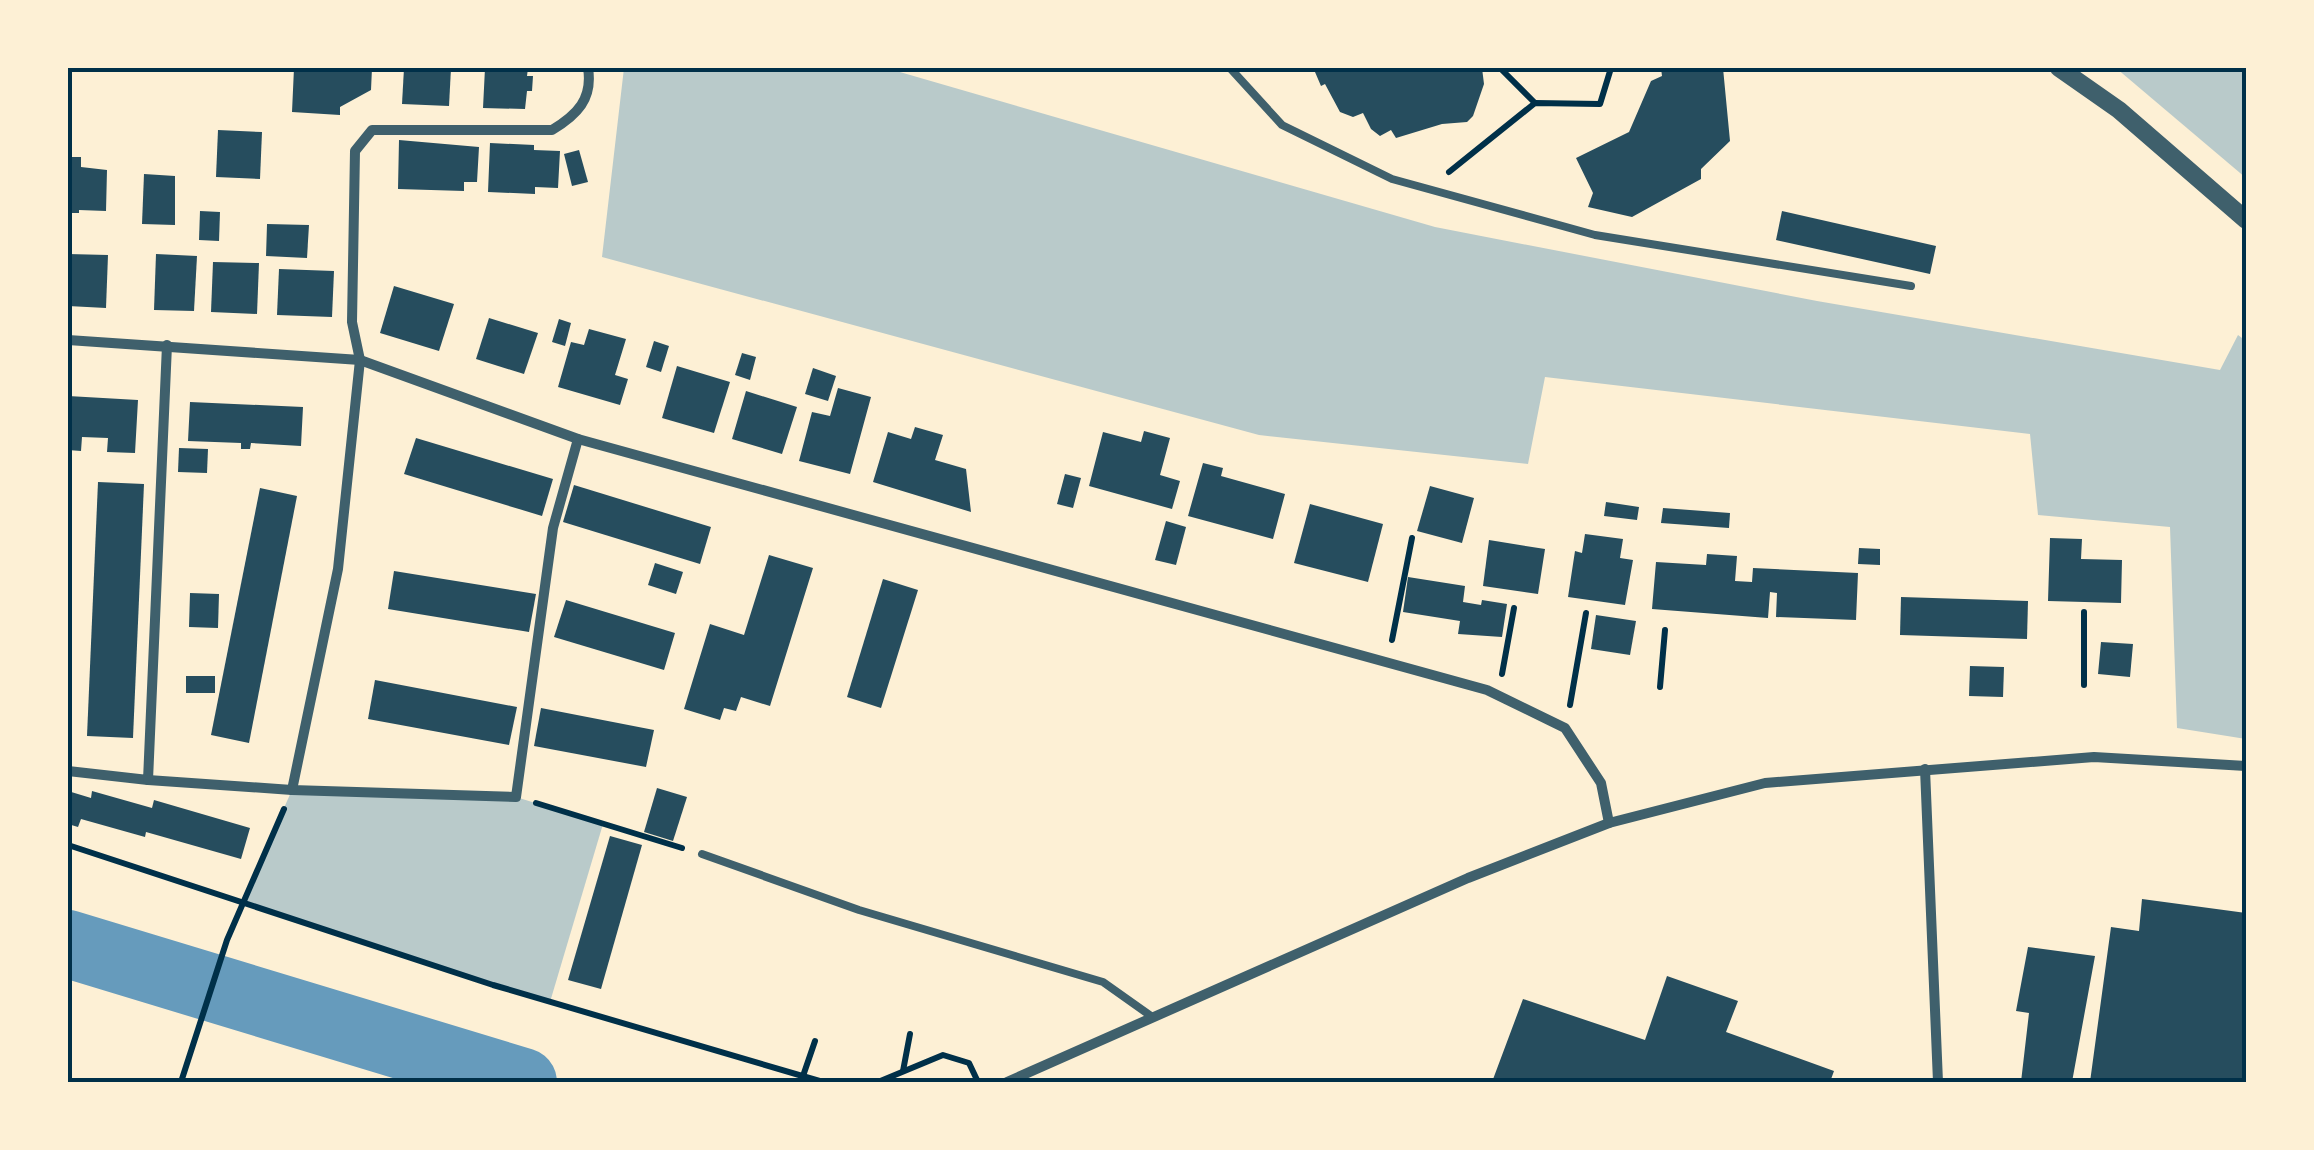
<svg xmlns="http://www.w3.org/2000/svg" width="2314" height="1150" font-family="Arial,sans-serif">
  <style>
    .green { fill: #b9caca }
    .lines { fill: none; stroke-linecap: round; stroke-linejoin: round }
    .river { stroke: #669bbc; stroke-width: 68 }
    .building { fill: #264d5e }
    .path { stroke: #003049; stroke-width: 6 }
    .service { stroke: #3f606c; stroke-width: 8 }
    .minor { stroke: #3f606c; stroke-width: 10 }
    .tertiary { stroke: #3f606c; stroke-width: 18 }
    .neatline { fill: none; stroke: #003049; stroke-width: 4 }
  </style>
  <rect width="100%" height="100%" fill="#fdf0d5"/>
  <!-- green -->
  <g class="green">
    <polygon points="624,68 886,68 1435,227 1817,301 2220,370 2238,335 2246,341 2246,739 2177,728 2170,527 2038,515 2030,434 1545,377 1528,464 1259,435 602,257"/>
    <polygon points="2116,68 2246,68 2246,178"/>
    <polygon points="292,790 516,797 603,824 550,1002 241,904"/>
  </g>
  <g class="lines">
    <!-- river -->
    <polyline class="river" points="68,944 523,1082"/>
  </g>
  <!-- building -->
  <g class="building">
    <polygon points="294,68 372,68 371,90 340,107 340,115 292,112"/>
    <polygon points="404,68 451,68 449,106 402,104"/>
    <polygon points="485,68 528,68 527,76 533,76 532,91 527,91 525,109 483,108"/>
    <polygon points="1317,68 1482,68 1484,84 1473,116 1467,122 1442,124 1396,138 1391,130 1380,136 1371,129 1363,113 1353,117 1340,112 1325,84 1321,86 1315,72"/>
    <polygon points="1661,68 1723,68 1730,141 1701,169 1701,179 1632,217 1588,207 1593,193 1576,158 1629,132 1651,81 1662,76"/>
    <polygon points="218,130 262,132 260,179 216,177"/>
    <polygon points="399,140 479,147 477,182 464,182 464,191 398,189"/>
    <polygon points="490,143 534,145 534,150 560,151 558,188 535,187 535,194 488,192"/>
    <polygon points="579,150 588,182 572,186 564,154"/>
    <polygon points="68,157 81,157 81,167 107,170 106,211 79,210 79,213 68,213"/>
    <polygon points="144,174 175,176 175,225 142,224"/>
    <polygon points="200,211 220,212 219,241 199,240"/>
    <polygon points="1782,211 1936,246 1930,274 1776,240"/>
    <polygon points="267,224 309,225 307,258 266,256"/>
    <polygon points="68,254 108,255 106,308 68,306"/>
    <polygon points="156,254 197,256 194,311 154,310"/>
    <polygon points="213,262 259,263 257,314 211,312"/>
    <polygon points="279,269 334,271 332,317 277,315"/>
    <polygon points="394,286 454,304 439,351 380,333"/>
    <polygon points="489,318 538,333 524,374 476,359"/>
    <polygon points="559,319 571,323 565,346 552,342"/>
    <polygon points="589,329 626,339 615,375 628,379 620,405 558,387 571,342 584,345"/>
    <polygon points="654,341 669,346 661,372 646,367"/>
    <polygon points="742,353 756,357 750,380 735,375"/>
    <polygon points="677,366 730,382 714,433 662,418"/>
    <polygon points="813,368 836,376 828,401 805,394"/>
    <polygon points="838,388 871,397 850,474 799,461 812,412 830,416"/>
    <polygon points="746,391 797,407 782,454 732,439"/>
    <polygon points="68,396 138,400 135,453 107,452 108,438 82,437 81,451 68,450"/>
    <polygon points="190,402 303,407 301,446 251,443 250,449 241,449 241,443 188,441"/>
    <polygon points="915,427 943,435 935,460 966,469 971,512 873,482 888,432 911,439"/>
    <polygon points="1144,431 1170,438 1160,475 1180,481 1172,509 1089,486 1103,432 1141,442"/>
    <polygon points="416,438 553,479 542,516 404,474"/>
    <polygon points="179,448 208,449 207,473 178,472"/>
    <polygon points="1203,463 1223,468 1221,476 1285,494 1273,539 1188,516"/>
    <polygon points="1065,474 1081,478 1073,508 1057,504"/>
    <polygon points="98,482 144,484 133,738 87,736"/>
    <polygon points="574,485 711,527 700,564 563,522"/>
    <polygon points="1430,486 1474,498 1462,543 1417,531"/>
    <polygon points="260,488 297,496 249,743 211,735"/>
    <polygon points="1606,502 1639,507 1637,520 1604,516"/>
    <polygon points="1310,504 1383,524 1368,582 1294,563"/>
    <polygon points="1663,508 1730,513 1729,528 1661,523"/>
    <polygon points="1166,521 1186,527 1176,565 1155,560"/>
    <polygon points="1585,534 1623,539 1620,558 1633,560 1625,605 1568,597 1575,551 1582,553"/>
    <polygon points="2050,538 2082,539 2081,559 2122,560 2121,603 2048,601"/>
    <polygon points="1489,540 1545,549 1538,594 1483,586"/>
    <polygon points="1859,548 1880,549 1880,565 1858,564"/>
    <polygon points="1707,554 1737,556 1735,581 1752,582 1753,568 1858,573 1856,620 1776,617 1777,593 1770,592 1768,618 1652,609 1656,562 1706,565"/>
    <polygon points="769,555 813,568 770,706 741,697 736,711 724,708 720,720 684,709 710,624 744,635"/>
    <polygon points="655,563 683,572 676,594 648,585"/>
    <polygon points="394,571 536,594 529,632 388,609"/>
    <polygon points="1408,577 1465,586 1463,602 1481,605 1482,600 1507,604 1502,637 1458,634 1460,621 1403,612"/>
    <polygon points="883,579 918,590 881,708 847,697"/>
    <polygon points="190,593 219,594 218,628 189,627"/>
    <polygon points="1901,597 2028,601 2027,639 1900,635"/>
    <polygon points="566,600 675,633 664,670 554,637"/>
    <polygon points="1596,615 1636,621 1630,655 1591,649"/>
    <polygon points="2101,642 2133,644 2130,677 2098,674"/>
    <polygon points="1970,666 2004,667 2003,697 1969,696"/>
    <rect x="186" y="676" width="29" height="17"/>
    <polygon points="375,680 517,707 509,745 368,719"/>
    <polygon points="541,708 654,730 646,767 534,746"/>
    <polygon points="657,788 687,797 673,841 644,832"/>
    <polygon points="68,791 91,798 92,791 152,808 154,800 250,828 241,859 146,832 145,837 81,819 78,827 68,824"/>
    <polygon points="610,836 642,845 601,989 568,980"/>
    <polygon points="2142,899 2246,913 2246,1082 2090,1082 2111,927 2139,931"/>
    <polygon points="2028,947 2095,956 2072,1082 2021,1082 2029,1013 2016,1011"/>
    <polygon points="1667,976 1738,1001 1726,1032 1834,1071 1830,1082 1492,1082 1523,999 1645,1040"/>
  </g>
  <g class="lines">
    <!-- path -->
    <g class="path">
      <polyline points="1501,69 1535,103"/>
      <polyline points="1449,172 1535,103 1600,104 1611,68"/>
      <polyline points="2084,612 2084,685"/>
      <polyline points="1392,640 1412,538"/>
      <polyline points="1502,674 1514,608"/>
      <polyline points="1660,687 1665,630"/>
      <polyline points="1570,705 1586,613"/>
      <polyline points="536,803 682,848"/>
      <polyline points="68,845 493,985 823,1082"/>
      <polyline points="903,1071 910,1034"/>
      <polyline points="803,1076 815,1041"/>
      <polyline points="181,1082 227,940 284,809"/>
      <polyline points="878,1082 943,1055 969,1063 978,1082"/>
    </g>
    <!-- service -->
    <g class="service">
      <polyline points="1230,68 1282,125 1392,179 1595,235 1911,286"/>
      <polyline points="702,854 859,910 1103,982 1151,1016"/>
    </g>
    <!-- minor -->
    <g class="minor">
      <polyline points="68,340 360,360 578,439 1487,690 1565,728 1601,783 1609,823"/>
      <polyline points="1925,769 1938,1082"/>
      <polyline points="68,771 148,780 167,345"/>
      <polyline points="148,780 292,790 516,797 553,528 578,439"/>
      <path d="M292,790L338,569L360,360L352,322L355,151L372,130H552C577,115 593,99 588,68"/>
      <polyline points="1007,1082 1468,878 1609,823 1765,783 2094,757 2246,766"/>
    </g>
    <!-- tertiary -->
    <polyline class="tertiary" points="2059,68 2119,110 2246,220"/>
  </g>
  <!-- border -->
  <rect width="2314" height="1150" fill="none" stroke="#fdf0d5" stroke-width="140"/>
  <rect x="70" y="70" width="2174" height="1010" class="neatline"/>
</svg>
